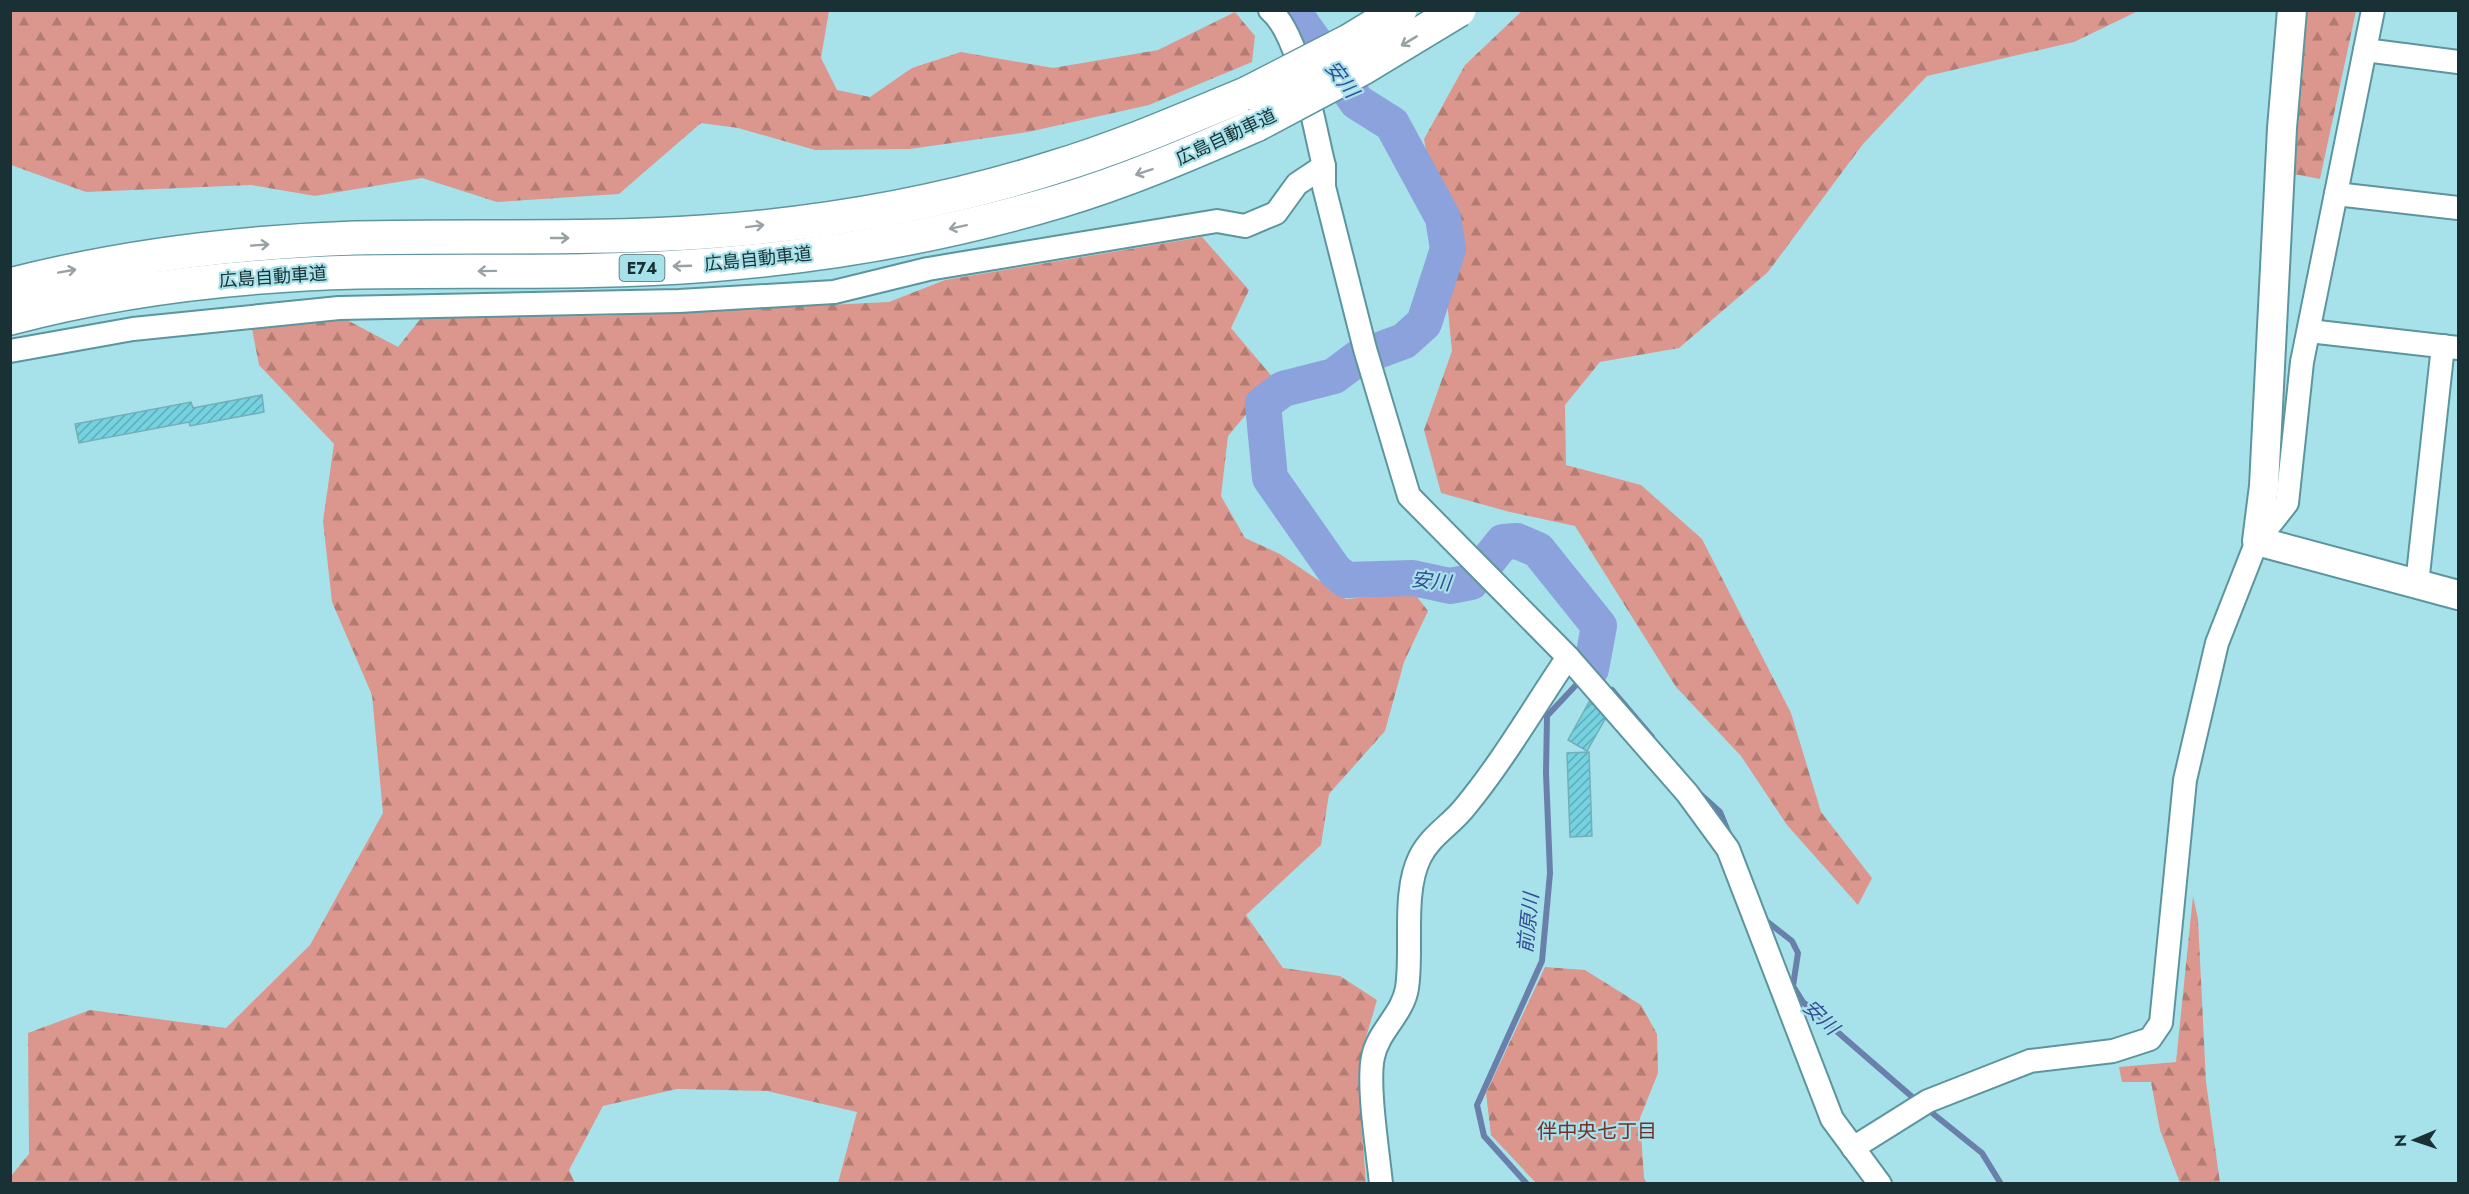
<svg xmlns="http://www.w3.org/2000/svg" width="2469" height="1194" font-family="Jost,'Noto Sans JP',sans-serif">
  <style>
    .forest { fill: url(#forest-firs) }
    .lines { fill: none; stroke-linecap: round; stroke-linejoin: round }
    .stream { stroke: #6980aa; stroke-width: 6 }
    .river { stroke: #8ba2dd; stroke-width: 36 }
    .building { fill: url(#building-hatch); stroke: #74aeb6; stroke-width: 1.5 }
    .minor-casing { stroke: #5c959d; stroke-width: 26 }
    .tertiary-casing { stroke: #5c959d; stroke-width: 32 }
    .motorway-casing { stroke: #5c959d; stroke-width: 36 }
    .minor { stroke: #fff; stroke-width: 22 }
    .tertiary { stroke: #fff; stroke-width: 28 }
    .motorway { stroke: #fff; stroke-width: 33 }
    .motorway-bridge-casing { stroke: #5c959d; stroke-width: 36; stroke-linecap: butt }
    .motorway-bridge { stroke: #fff; stroke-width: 33 }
    .oneway { stroke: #98a2a4 }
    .labels { text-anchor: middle; stroke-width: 4.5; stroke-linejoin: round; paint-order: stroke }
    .shield { fill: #a7e2eb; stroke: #44666b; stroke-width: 1.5 }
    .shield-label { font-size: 16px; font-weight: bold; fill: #193134 }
    .street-label { font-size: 18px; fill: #193134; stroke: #a7e2eb }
    .water-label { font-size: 20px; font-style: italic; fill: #354c93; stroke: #a7e2eb }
    .neighbourhood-label { font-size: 20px; fill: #742f28; stroke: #a7e2eb }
  </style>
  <defs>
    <pattern id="forest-firs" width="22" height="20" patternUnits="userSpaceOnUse" patternTransform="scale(1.5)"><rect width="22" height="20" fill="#db978d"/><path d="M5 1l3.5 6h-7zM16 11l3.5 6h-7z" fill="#b17c74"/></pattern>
    <pattern id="building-hatch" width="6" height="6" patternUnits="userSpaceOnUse" patternTransform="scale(1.5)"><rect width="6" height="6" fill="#75d2e0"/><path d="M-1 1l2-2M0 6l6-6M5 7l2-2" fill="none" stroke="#5fabb6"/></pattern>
  </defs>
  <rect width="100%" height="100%" fill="#a7e2eb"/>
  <!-- forest -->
  <g class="forest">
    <polygon points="11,10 829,11 821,58 837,90 870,97 912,68 961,52 1053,68 1158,50 1235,12 1255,36 1252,62 1149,105 1028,132 910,149 815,150 738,128 701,123 619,194 497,202 422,178 315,196 251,185 86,192 11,165"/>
    <polygon points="1523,10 2138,11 2074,42 1927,76 1863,144 1768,272 1679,348 1600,362 1565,405 1566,465 1641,485 1702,539 1791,713 1821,812 1872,878 1858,905 1787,825 1741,756 1676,687 1575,526 1510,512 1441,493 1424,430 1452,351 1442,250 1424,139 1465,65"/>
    <polygon points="2307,11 2356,11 2320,179 2294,174"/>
    <polygon points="1202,237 1249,290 1231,328 1275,380 1228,436 1221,496 1245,538 1280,554 1346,599 1414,593 1428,611 1404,662 1385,731 1329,794 1321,845 1246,915 1283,968 1340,976 1377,1000 1362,1051 1359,1092 1366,1183 838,1183 857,1112 767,1091 677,1089 603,1106 569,1170 575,1183 11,1184 11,1176 29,1154 28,1033 90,1010 226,1028 310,945 383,813 372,695 332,602 323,521 334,444 259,365 252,329 347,320 398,347 422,317 600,316 889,302 945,280"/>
    <polygon points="2193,896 2198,919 2206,1082 2220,1183 2180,1183 2160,1130 2151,1082 2122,1082 2119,1067 2176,1062"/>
    <polygon points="1545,967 1585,970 1641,1005 1657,1034 1658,1073 1640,1118 1644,1178 1647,1183 1536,1183 1491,1135 1486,1093"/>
  </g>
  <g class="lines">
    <!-- stream -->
    <g class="stream">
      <polyline points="1612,690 1652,737"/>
      <polyline points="1699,793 1720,812 1729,834"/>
      <polyline points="1764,919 1792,941 1798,953 1793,986 1803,1002 1918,1102"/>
      <polyline points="1926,1108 1982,1153 2001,1184"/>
      <polyline points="1527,1184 1484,1136 1477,1105 1542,961 1550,873 1546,773 1547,716 1577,684"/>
    </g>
    <!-- river -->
    <polyline class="river" points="1292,10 1357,102 1392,124 1443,218 1448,249 1424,323 1404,341 1358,358 1334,376 1283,389 1263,404 1270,478 1335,571 1346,580 1413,578 1450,586 1471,582 1503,542 1517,541 1538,550 1599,626 1591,669"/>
  </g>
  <!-- building -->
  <g class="building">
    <polygon points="262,395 264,412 190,426 189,422 79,443 75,424 191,402 193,408"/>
    <polygon points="1589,702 1608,714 1587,751 1568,740"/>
    <polygon points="1589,752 1592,836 1570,837 1567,753"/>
  </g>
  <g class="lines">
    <!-- minor casing -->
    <g class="minor-casing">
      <g id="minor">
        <path d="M1270,10C1300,35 1314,127 1324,166V187L1365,349L1409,496L1568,657L1687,793L1728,849L1832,1119L1880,1184"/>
        <polyline points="2365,50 2458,62"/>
        <polyline points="2336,194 2458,208"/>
        <polyline points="2309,331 2458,348"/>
        <polyline points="10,351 133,329 339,308 679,301 834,292 928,269 1217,221 1245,226 1276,213 1297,184 1324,166"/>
        <polyline points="2417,584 2443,346"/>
        <polyline points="1853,1148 1928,1101 2030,1061 2113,1051 2150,1039 2161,1023 2185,780 2217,643 2257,541 2287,503 2302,362 2373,10"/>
        <path d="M1381,1184C1378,1152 1367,1085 1373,1057C1378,1031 1403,1014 1407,988C1413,949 1402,893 1420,857C1431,835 1451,825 1465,807C1503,761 1534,707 1568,657"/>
      </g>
    </g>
    <!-- tertiary casing -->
    <g class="tertiary-casing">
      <polyline id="tertiary" points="2292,10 2282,128 2264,486 2257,541 2458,595"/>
    </g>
    <!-- motorway casing -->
    <g class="motorway-casing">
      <g id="motorway">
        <path d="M10,285C122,256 240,242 355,238C472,235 588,240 704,232C820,224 941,203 1052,168C1119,148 1183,120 1248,93"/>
        <path d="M10,318C123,288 241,275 358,272C475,270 592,274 709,265C827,256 946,235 1060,201C1127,181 1192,153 1256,125"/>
      </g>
    </g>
    <!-- minor -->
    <use href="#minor" class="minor"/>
    <!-- tertiary -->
    <use href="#tertiary" class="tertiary"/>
    <!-- motorway -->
    <use href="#motorway" class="motorway"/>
    <!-- motorway-bridge casing -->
    <g class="motorway-bridge-casing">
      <g id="motorway-bridge">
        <polyline points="1248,93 1349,41 1400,10"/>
        <polyline points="1256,125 1363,68 1459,10"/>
      </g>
    </g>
    <!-- motorway-bridge -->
    <use href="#motorway-bridge" class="motorway-bridge"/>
  </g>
  <!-- one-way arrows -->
  <defs><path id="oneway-shaft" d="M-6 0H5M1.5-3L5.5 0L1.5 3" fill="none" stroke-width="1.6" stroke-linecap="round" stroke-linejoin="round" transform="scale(1.5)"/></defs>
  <g class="oneway">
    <use href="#oneway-shaft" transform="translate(1409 41) rotate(149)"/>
    <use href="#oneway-shaft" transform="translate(1144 172) rotate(161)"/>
    <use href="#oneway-shaft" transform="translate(755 226) rotate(-7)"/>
    <use href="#oneway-shaft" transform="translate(958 227) rotate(168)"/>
    <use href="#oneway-shaft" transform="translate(560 238)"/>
    <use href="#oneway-shaft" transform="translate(260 245) rotate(-4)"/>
    <use href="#oneway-shaft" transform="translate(682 266) rotate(178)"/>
    <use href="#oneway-shaft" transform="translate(67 271) rotate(-10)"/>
    <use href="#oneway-shaft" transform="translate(487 271) rotate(179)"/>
  </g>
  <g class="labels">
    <!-- shield labels -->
    <rect class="shield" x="619.5" y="255" width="45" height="26" rx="4.5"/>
    <g class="shield-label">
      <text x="642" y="274">E74</text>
    </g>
    <!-- street labels -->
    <g class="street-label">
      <text transform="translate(1226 137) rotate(-25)" y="6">広島自動車道</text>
      <text transform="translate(758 259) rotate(-6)" y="6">広島自動車道</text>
      <text transform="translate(273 277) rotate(-4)" y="6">広島自動車道</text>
    </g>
    <!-- water labels -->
    <g class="water-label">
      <text transform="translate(1342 79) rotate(53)" y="7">安川</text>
      <text transform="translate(1431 581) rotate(6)" y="7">安川</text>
      <text transform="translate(1528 923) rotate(-84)" y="7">前原川</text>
      <text transform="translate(1821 1017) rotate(44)" y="7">安川</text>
    </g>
    <!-- neighbourhood labels -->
    <g class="neighbourhood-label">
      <text x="1597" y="1138">伴中央七丁目</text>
    </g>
  </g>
  <!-- border -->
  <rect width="2469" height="1194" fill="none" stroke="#193134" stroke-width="24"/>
  <!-- north arrow -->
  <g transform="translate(2415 1140) rotate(268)" stroke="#a7e2eb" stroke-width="4.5" paint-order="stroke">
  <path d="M0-4.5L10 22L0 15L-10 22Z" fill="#193134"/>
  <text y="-9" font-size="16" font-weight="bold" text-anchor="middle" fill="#193134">N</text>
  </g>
</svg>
